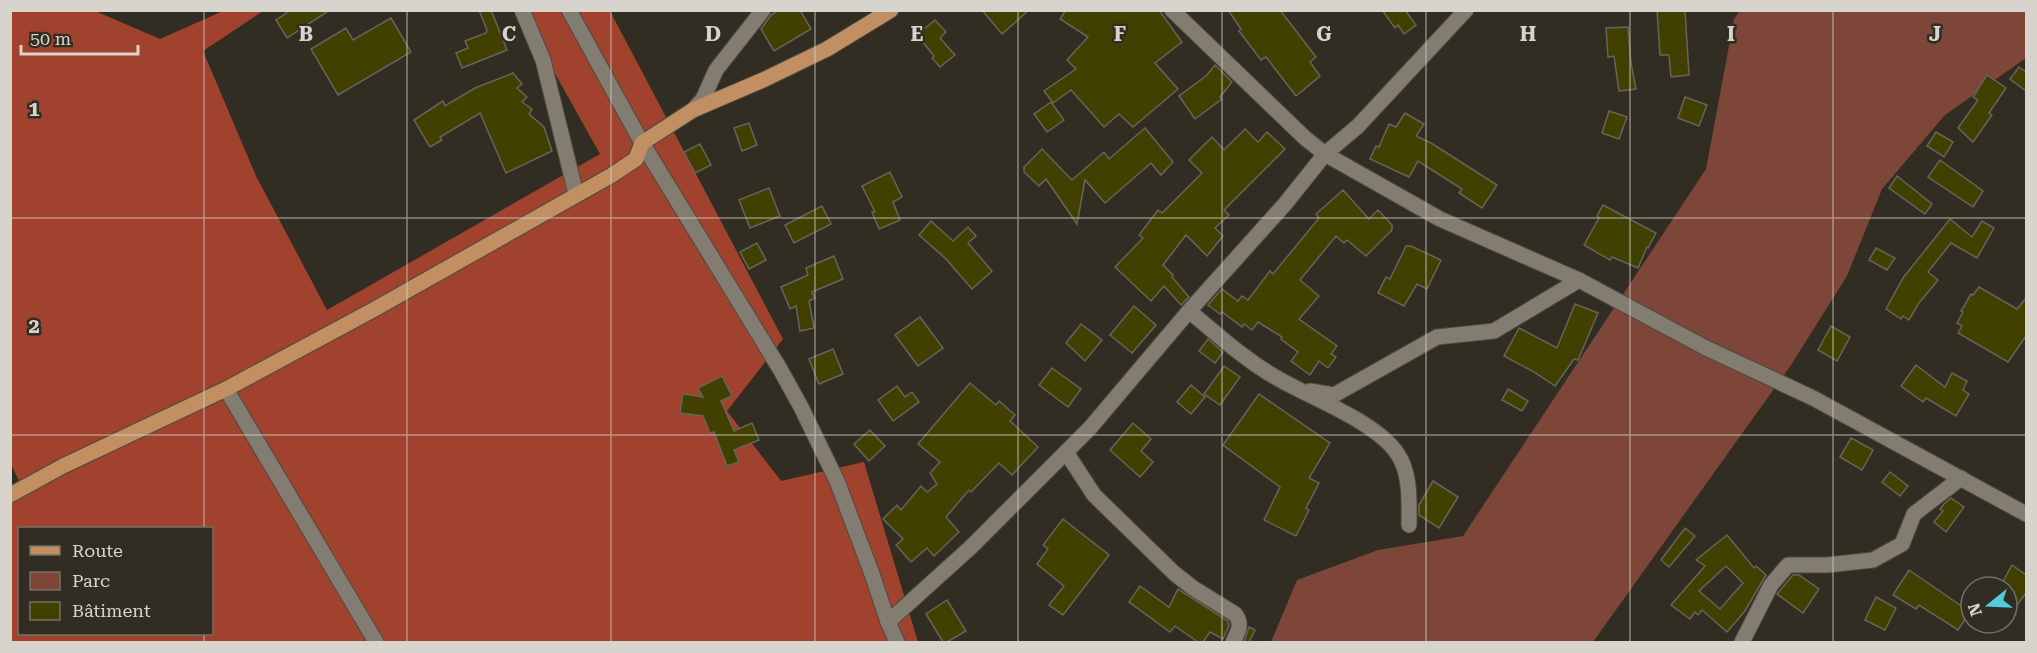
<svg xmlns="http://www.w3.org/2000/svg" width="2037" height="653" font-family="'Roboto Serif',serif">
  <style>
    .green { fill: #7d4639 }
    .forest { fill: #a0422d; fill-rule: evenodd }
    .building { fill: #414000; stroke: #65655a; stroke-width: 1.5; fill-rule: evenodd }
    .lines { fill: none; stroke-linecap: round; stroke-linejoin: round }
    .street-casing { stroke: #4e4a42; stroke-width: 17 }
    .secondary-casing { stroke: #4e4a42; stroke-width: 17 }
    .primary-casing { stroke: #4e4a42; stroke-width: 17 }
    .street { stroke: #827c71; stroke-width: 15 }
    .secondary { stroke: #827c71; stroke-width: 15 }
    .primary { stroke: #c18f62; stroke-width: 15 }
    .grid { fill: none; stroke: #d7d4ce; stroke-width: 1.5; stroke-opacity: 0.55 }
    .grid-label { font-size: 20px; text-anchor: middle; font-weight: bold; fill: #d7d4ce; stroke: #312d23; stroke-width: 5; stroke-linejoin: round; paint-order: stroke }
  </style>
  <rect width="100%" height="100%" fill="#312d23"/>
  <!-- green -->
  <polygon class="green" points="1740,11 2026,11 2026,58 1945,115 1882,189 1847,276 1791,365 1593,642 1271,642 1297,580 1378,550 1463,536 1706,169 1734,19"/>
  <!-- forest -->
  <path class="forest" d="M11,11H95L160,39L223,11H263L203,51L256,176L327,310L600,154L520,11H610L783,339L727,411L781,481L864,462L918,642H11V498L23,490L11,464ZM20,528H212V634H20Z"/>
  <!-- building -->
  <g class="building">
    <polygon points="291,10 330,10 287,38 276,20"/>
    <polygon points="479,10 491,10 507,50 462,68 456,53 468,48 465,41 486,33 487,30"/>
    <polygon points="779,10 800,10 811,29 774,51 761,29 771,15"/>
    <polygon points="982,10 1029,10 1002,34"/>
    <polygon points="1066,10 1159,10 1182,42 1155,63 1178,89 1133,127 1119,114 1104,127 1071,90 1053,103 1044,91 1076,69 1067,60 1088,37 1060,19"/>
    <polygon points="1228,10 1280,10 1316,57 1310,62 1320,76 1296,96 1266,57 1261,60 1239,31 1241,29"/>
    <polygon points="1382,10 1405,10 1416,25 1404,34 1398,25 1395,28"/>
    <polygon points="1657,10 1685,10 1689,75 1671,77 1669,55 1660,55"/>
    <polygon points="391,18 411,52 338,95 311,49 346,28 353,40"/>
    <polygon points="935,20 946,32 940,38 955,55 940,67 932,58 934,56 917,35"/>
    <polygon points="1628,27 1631,63 1636,89 1619,91 1614,56 1608,57 1606,28"/>
    <polygon points="1215,65 1232,82 1220,97 1222,99 1195,119 1179,96 1206,76"/>
    <polygon points="2019,67 2026,72 2026,91 2010,79"/>
    <polygon points="513,73 522,84 517,88 527,97 522,102 532,109 529,114 544,127 552,151 506,173 480,113 440,137 442,140 430,147 414,120 443,101 445,106 475,88"/>
    <polygon points="1987,75 2006,88 1989,113 1992,115 1973,142 1958,128 1978,100 1973,97"/>
    <polygon points="1685,97 1707,105 1699,126 1678,118"/>
    <polygon points="1051,102 1064,120 1047,132 1034,114"/>
    <polygon points="1609,111 1627,117 1619,139 1602,133"/>
    <polygon points="1405,113 1424,124 1416,136 1431,143 1497,185 1482,208 1459,193 1462,189 1418,161 1409,177 1370,159 1376,146 1379,147 1389,124 1396,127"/>
    <polygon points="749,123 757,145 742,151 734,128"/>
    <polygon points="1145,128 1173,162 1161,175 1151,163 1105,203 1085,180 1077,224 1046,179 1039,186 1024,172 1024,167 1042,149 1072,180 1104,152 1109,159"/>
    <polygon points="1245,129 1258,142 1267,132 1285,149 1224,210 1229,215 1215,228 1223,236 1207,256 1186,235 1163,265 1173,275 1172,277 1189,297 1181,305 1164,286 1151,301 1115,267 1143,238 1139,235 1158,210 1162,213 1202,173 1189,160 1212,137 1224,150"/>
    <polygon points="1936,132 1953,142 1944,157 1927,146"/>
    <polygon points="700,144 711,165 695,173 684,152"/>
    <polygon points="1940,160 1983,191 1973,207 1928,177"/>
    <polygon points="890,172 902,197 893,202 900,220 879,229 872,212 875,212 862,186"/>
    <polygon points="1897,176 1932,204 1925,214 1889,188"/>
    <polygon points="769,188 780,216 750,228 739,200"/>
    <polygon points="1343,190 1369,219 1378,210 1392,225 1392,230 1366,256 1347,240 1344,243 1336,236 1300,280 1319,296 1299,319 1337,346 1331,354 1336,357 1328,368 1319,361 1310,375 1291,361 1298,352 1281,339 1282,337 1258,322 1252,330 1244,324 1242,327 1222,312 1220,314 1208,305 1222,289 1238,301 1242,296 1248,300 1270,271 1273,274 1319,218 1316,214"/>
    <polygon points="1603,205 1656,233 1648,248 1647,247 1638,268 1612,257 1610,260 1584,245 1599,218 1597,216"/>
    <polygon points="822,206 831,224 794,243 785,225"/>
    <polygon points="1950,219 1972,237 1982,221 1994,228 1977,258 1951,243 1928,272 1938,280 1919,303 1909,320 1903,316 1901,319 1886,309 1903,278"/>
    <polygon points="931,221 953,241 968,227 976,236 968,243 992,271 972,289 946,259 919,235"/>
    <polygon points="757,243 766,260 749,269 740,252"/>
    <polygon points="1406,246 1411,246 1441,260 1427,289 1417,284 1404,306 1378,293 1386,277 1390,279"/>
    <polygon points="1876,248 1895,258 1887,270 1869,260"/>
    <polygon points="834,256 843,279 812,292 815,298 809,301 814,328 800,331 796,306 790,309 781,287 808,275 806,268"/>
    <polygon points="1979,287 2017,309 2026,298 2026,336 2008,362 1958,333 1962,326 1957,323 1963,312 1961,311 1971,294 1973,295"/>
    <polygon points="1575,304 1598,313 1578,360 1574,359 1555,386 1534,372 1504,356 1519,328 1557,348"/>
    <polygon points="1134,306 1156,325 1132,353 1110,335"/>
    <polygon points="920,317 943,348 918,366 895,335"/>
    <polygon points="1081,324 1102,340 1085,361 1066,343"/>
    <polygon points="1831,326 1850,337 1837,361 1818,350"/>
    <polygon points="1208,339 1223,352 1215,363 1199,351"/>
    <polygon points="833,349 843,374 819,384 809,359"/>
    <polygon points="1916,365 1945,387 1952,373 1967,381 1963,390 1969,394 1956,416 1926,398 1923,402 1901,386"/>
    <polygon points="1224,366 1240,377 1220,405 1204,394"/>
    <polygon points="1052,368 1081,389 1068,407 1039,385"/>
    <polygon points="722,376 732,396 721,401 734,431 752,423 759,440 734,450 739,462 727,466 714,432 710,433 703,416 680,413 683,394 703,397 698,388"/>
    <polygon points="970,383 996,405 999,401 1015,415 1010,421 1038,447 1012,475 999,463 971,492 969,490 946,517 959,532 934,556 927,548 911,562 896,545 903,539 883,519 897,505 901,510 921,486 927,492 937,484 930,473 940,462 918,444"/>
    <polygon points="1191,385 1205,397 1191,414 1177,402"/>
    <polygon points="897,386 905,397 912,392 919,402 893,421 878,400"/>
    <polygon points="1508,389 1528,401 1522,411 1502,400"/>
    <polygon points="1259,394 1330,443 1309,478 1319,483 1306,508 1309,510 1296,536 1264,520 1280,487 1223,445"/>
    <polygon points="1133,423 1151,439 1141,451 1153,462 1140,477 1110,450"/>
    <polygon points="870,430 885,446 869,461 854,444"/>
    <polygon points="1851,438 1873,450 1862,470 1840,457"/>
    <polygon points="1890,472 1908,486 1900,496 1882,482"/>
    <polygon points="1433,481 1458,497 1439,528 1419,515 1419,505"/>
    <polygon points="1951,498 1964,507 1946,532 1934,522 1943,511 1940,509 1944,504"/>
    <polygon points="1063,519 1109,555 1063,615 1049,605 1064,586 1037,564 1048,549 1043,545"/>
    <polygon points="1685,528 1695,536 1669,567 1661,560"/>
    <path d="M1727,535L1754,568L1756,566L1766,575L1745,611L1727,632L1702,610L1698,615L1695,612L1690,619L1671,605L1705,566L1696,560ZM1726,566L1743,583L1720,609L1699,591Z"/>
    <polygon points="2012,565 2026,575 2026,593 2007,619 2007,587 2000,587"/>
    <polygon points="1909,570 1970,612 1958,630 1919,605 1916,609 1893,595"/>
    <polygon points="1793,575 1799,575 1819,589 1803,613 1777,594"/>
    <polygon points="1140,586 1169,607 1178,589 1228,621 1229,626 1223,639 1210,632 1203,642 1198,642 1175,626 1170,632 1129,602"/>
    <polygon points="1876,597 1896,608 1885,630 1865,620"/>
    <polygon points="947,600 966,631 947,642 943,642 926,614"/>
    <polygon points="1249,627 1255,630 1249,642 1244,642"/>
  </g>
  <g class="lines">
    <!-- street casing -->
    <g class="street-casing">
      <g id="street">
        <polyline points="522,10 543,60 576,194"/>
        <polyline points="1172,10 1305,138 1325,154 1440,219 1579,280 1706,348 1813,398 2026,514"/>
        <polyline points="693,110 703,99 716,70 763,10"/>
        <path d="M1189,311C1217,334 1245,360 1277,378C1311,398 1375,421 1397,453C1411,473 1409,502 1409,525"/>
        <polyline points="226,389 376,642"/>
        <polyline points="1310,391 1334,395 1437,337 1494,331 1579,280"/>
        <path d="M1066,452L1094,495L1174,573L1193,588L1235,614C1243,624 1238,632 1233,642"/>
        <polyline points="888,622 971,547 1090,428 1189,311 1285,204 1325,154 1358,126 1466,10"/>
        <polyline points="1742,642 1771,585 1788,565 1827,565 1873,560 1902,544 1914,514 1961,478"/>
      </g>
    </g>
    <!-- secondary casing -->
    <g class="secondary-casing">
      <polyline id="secondary" points="569,10 642,143 780,369 801,407 837,481 872,574 888,622 897,642"/>
    </g>
    <!-- primary casing -->
    <g class="primary-casing">
      <polyline id="primary" points="10,495 63,466 226,389 373,310 612,175 636,159 642,143 693,110 763,80 827,49 891,10"/>
    </g>
    <!-- street -->
    <use href="#street" class="street"/>
    <!-- secondary -->
    <use href="#secondary" class="secondary"/>
    <!-- primary -->
    <use href="#primary" class="primary"/>
  </g>
  <!-- grid -->
  <path class="grid" d="M204,10V528M407,10V642M611,10V642M815,10V642M1018,10V642M1222,10V642M1426,10V642M1630,10V642M1833,10V642M10,218H2026M10,435H2026M204,634V642"/>
  <g class="grid-label">
    <text x="306" y="41">B</text>
    <text x="509" y="41">C</text>
    <text x="713" y="41">D</text>
    <text x="917" y="41">E</text>
    <text x="1120" y="41">F</text>
    <text x="1324" y="41">G</text>
    <text x="1528" y="41">H</text>
    <text x="1731" y="41">I</text>
    <text x="1935" y="41">J</text>
    <text x="34" y="116">1</text>
    <text x="34" y="333">2</text>
  </g>
  <!-- border -->
  <rect width="2037" height="653" fill="none" stroke="#d7d4ce" stroke-width="24"/>
  <!-- legend -->
  <rect x="18" y="527" width="195" height="108" fill="#312d23" stroke="#737067" stroke-width="1.5"/>
  <rect x="30" y="546" width="30" height="9" fill="#c18f62" stroke="#737067" stroke-width="1.5"/>
  <text x="72" y="557" font-size="18" fill="#d7d4ce">Route</text>
  <rect x="30" y="572" width="30" height="18" fill="#7d4639" stroke="#737067" stroke-width="1.5"/>
  <text x="72" y="587" font-size="18" fill="#d7d4ce">Parc</text>
  <rect x="30" y="602" width="30" height="18" fill="#414000" stroke="#737067" stroke-width="1.5"/>
  <text x="72" y="617" font-size="18" fill="#d7d4ce">Bâtiment</text>
  <!-- north arrow -->
  <g transform="translate(1989 605) rotate(252)"><circle r="28" fill="#312d23" stroke="#737067" stroke-width="1.5"/>
  <path d="M0-4.5L10 22L0 15L-10 22Z" fill="#53cbdb"/>
  <text y="-9" font-size="16" font-weight="bold" text-anchor="middle" fill="#d7d4ce">N</text>
  </g>
  <!-- scale -->
  <path d="M21 45v9h117v-9" fill="none" stroke="#d7d4ce" stroke-width="3"/>
  <text x="30" y="45" font-size="18" fill="#d7d4ce" stroke="#312d23" stroke-width="4.5" paint-order="stroke">50 m</text>
</svg>
